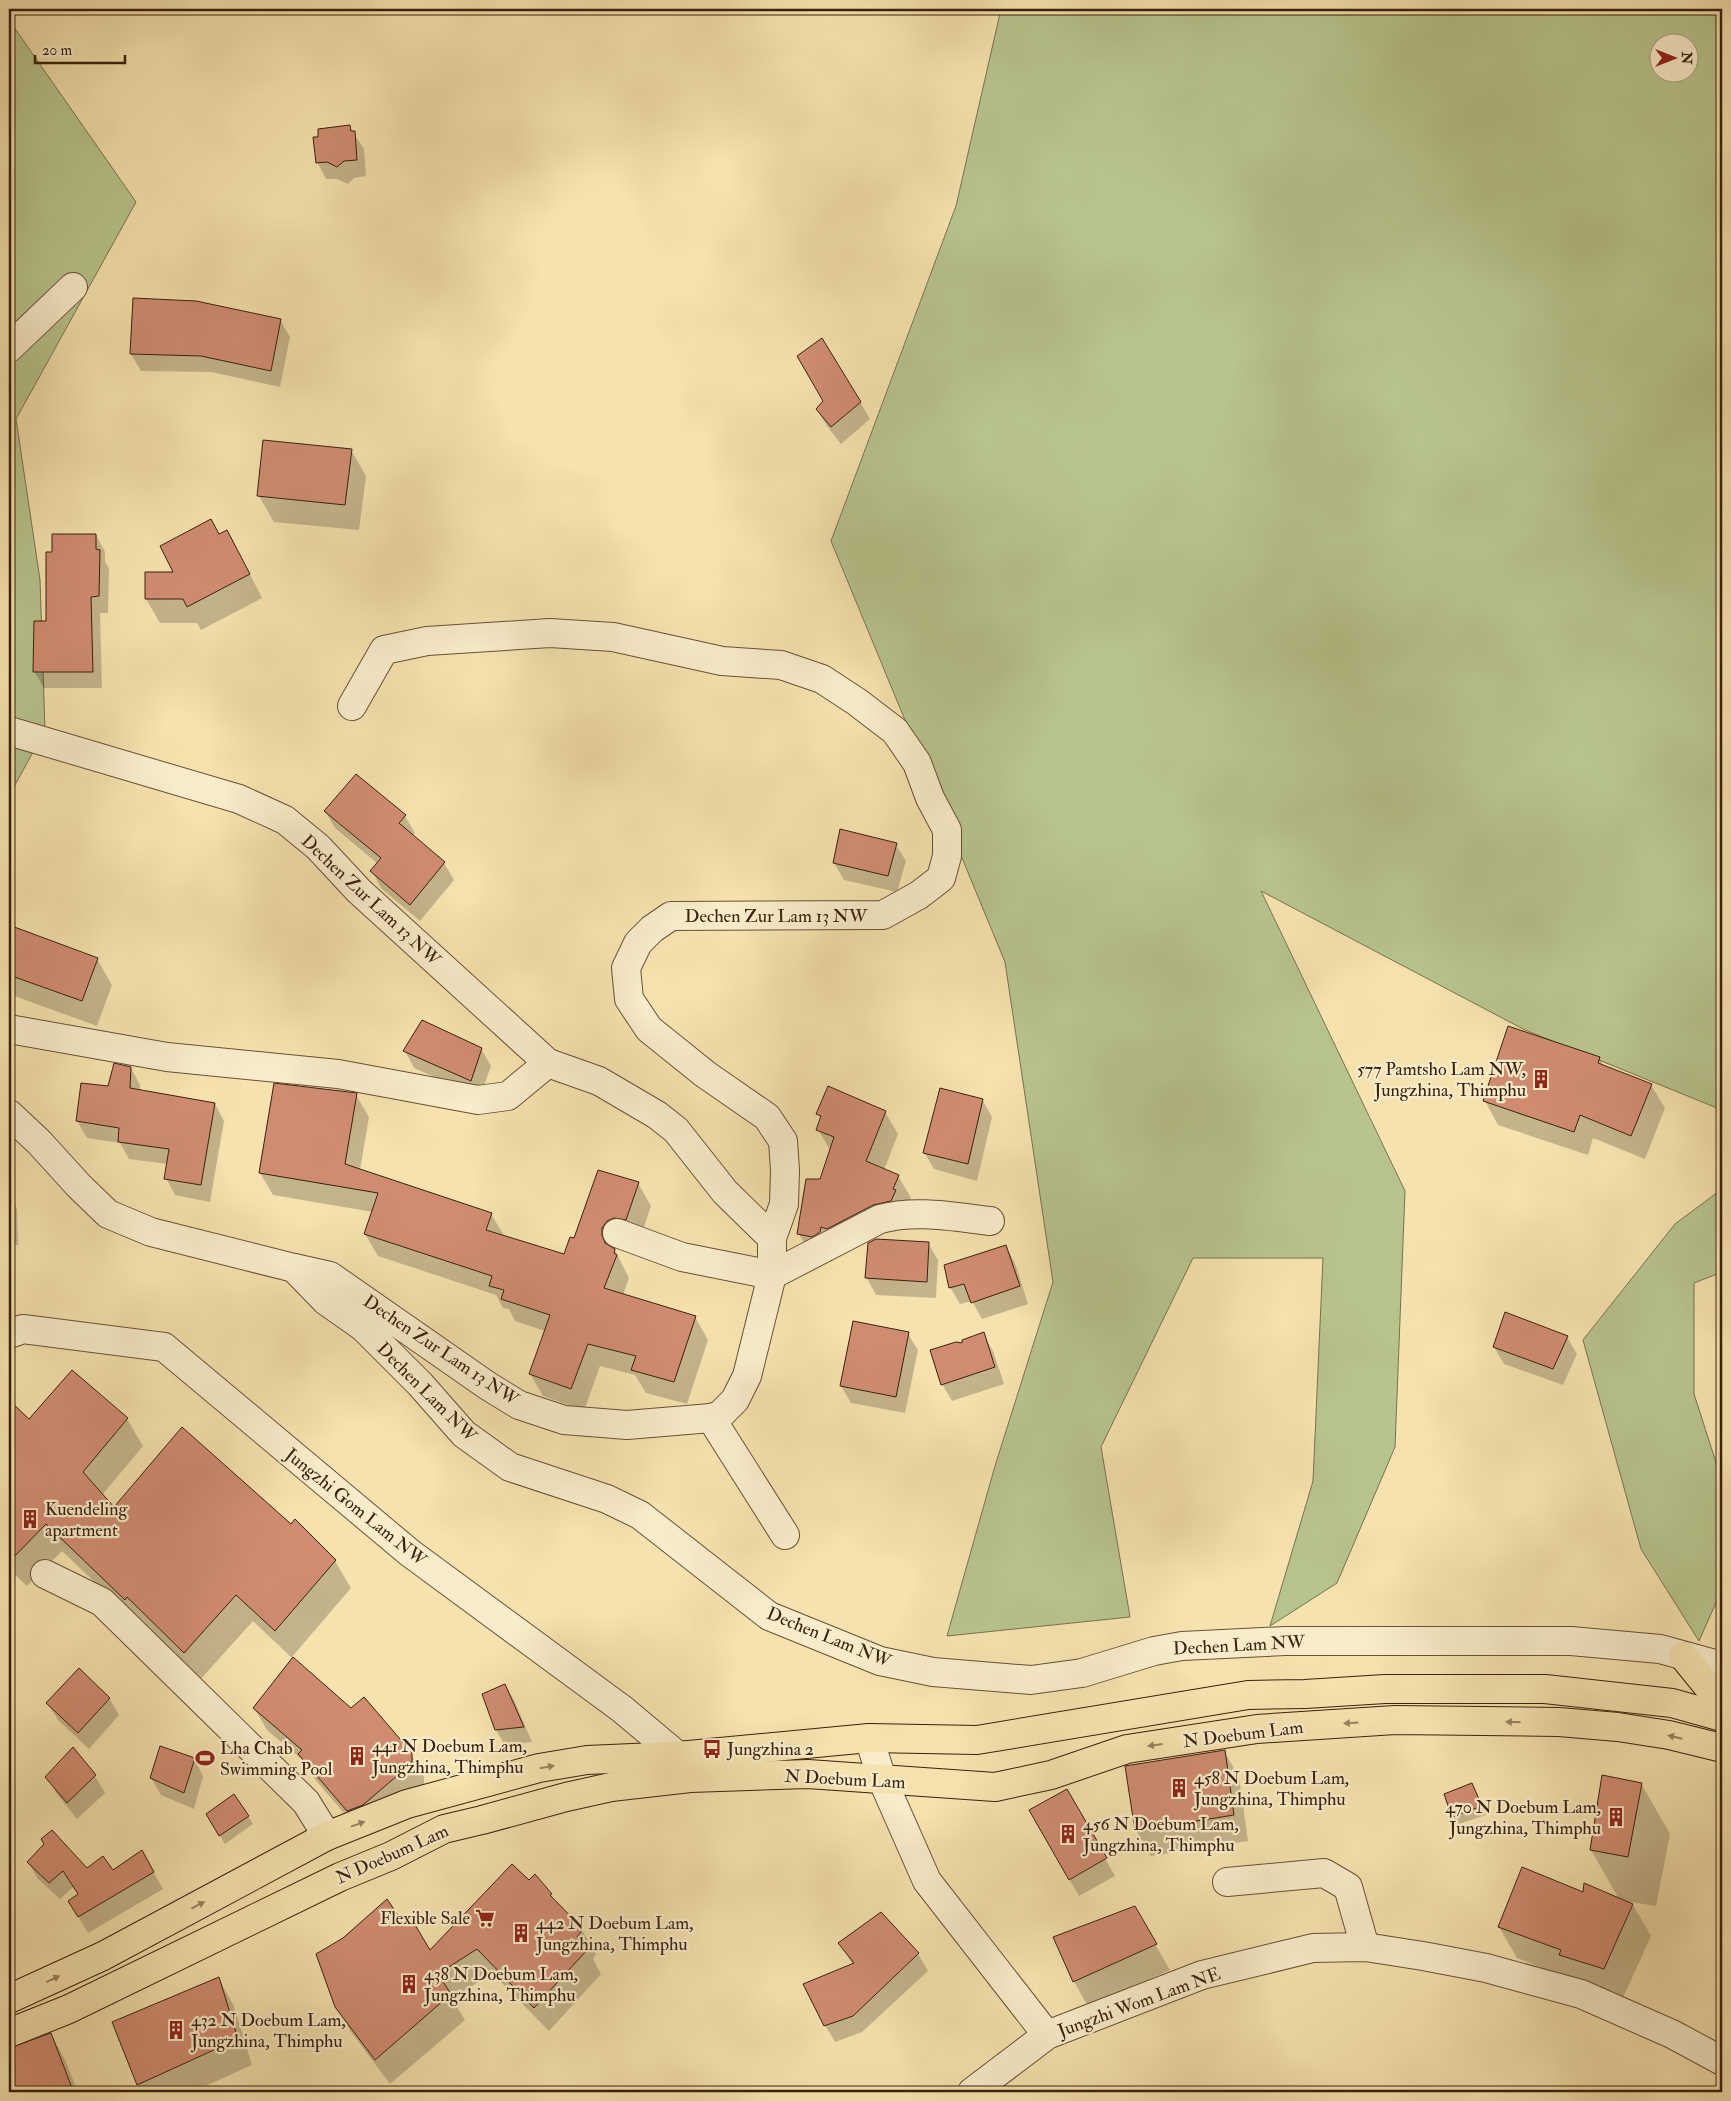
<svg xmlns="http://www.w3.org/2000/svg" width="1731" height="2101" font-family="'IM FELL Double Pica',serif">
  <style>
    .green { fill: #b8c48d; stroke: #79724e; fill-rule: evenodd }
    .shadow { fill: #0003 }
    .building { fill: #d08c71; stroke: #3a200e }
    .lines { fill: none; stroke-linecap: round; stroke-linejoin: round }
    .minor-casing { stroke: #695036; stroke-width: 30 }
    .major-casing { stroke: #3a200e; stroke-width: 30 }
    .minor { stroke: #f8ecca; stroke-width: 28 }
    .major { stroke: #f5e2ae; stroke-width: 28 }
    .oneway { fill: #98815e }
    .labels { text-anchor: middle; stroke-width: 4.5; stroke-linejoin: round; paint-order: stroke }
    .street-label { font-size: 18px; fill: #3a200e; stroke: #f8ecca }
    .poi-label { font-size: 18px; fill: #3a200e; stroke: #f8ecca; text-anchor: start }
  </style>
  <rect width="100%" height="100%" fill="#f5e2ae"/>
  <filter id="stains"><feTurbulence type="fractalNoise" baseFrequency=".004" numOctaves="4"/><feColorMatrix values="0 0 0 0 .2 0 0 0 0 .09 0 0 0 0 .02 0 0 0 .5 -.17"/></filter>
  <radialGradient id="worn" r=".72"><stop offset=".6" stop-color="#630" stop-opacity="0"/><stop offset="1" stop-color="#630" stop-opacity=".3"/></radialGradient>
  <!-- green -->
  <g class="green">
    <path d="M1001,9H1722V1110L1525,1030L1261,891L1405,1191L1395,1447L1337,1583L1270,1626L1313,1481L1323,1258H1193L1101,1447L1130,1617L947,1636L995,1466L1053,1282L1005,962L831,541L956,206ZM1658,42H1688V72H1658Z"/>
    <polygon points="9,20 136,202 16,419 40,580 45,730 9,796"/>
    <polygon points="1722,1189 1722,1272 1694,1283 1694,1394 1722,1481 1722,1589 1699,1641 1641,1549 1583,1340 1675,1224"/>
  </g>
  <!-- shadow -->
  <g class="shadow">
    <polygon points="349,126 364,149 366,176 354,178 348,184 337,179 326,179 317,162 319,138"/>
    <polygon points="280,320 290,337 280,387 211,372 141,371 131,354"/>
    <polygon points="860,402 870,419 841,444 827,426 817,410"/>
    <polygon points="351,450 366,476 359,530 274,522 259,496"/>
    <polygon points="96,535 105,552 105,562 109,568 108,613 100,613 102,688 44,688 34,671 47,622"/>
    <polygon points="219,535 240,555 262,598 201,630 197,623 160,623 146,599 146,574 175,573"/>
    <polygon points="325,811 405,816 415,833 412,836 444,863 454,880 420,921 381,888 372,871 378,864 335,828"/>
    <polygon points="896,845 906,861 897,892 844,880 834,863"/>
    <polygon points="9,917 13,923 12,928 97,959 112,985 97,1026 9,994"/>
    <polygon points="481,1049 491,1066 480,1097 414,1068 405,1051"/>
    <polygon points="1599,1058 1604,1066 1651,1085 1665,1108 1645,1159 1593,1138 1588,1155 1498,1125 1485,1101"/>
    <polygon points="131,1068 140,1085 140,1091 215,1104 224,1121 210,1202 175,1195 166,1178 168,1164 129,1159 120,1143 87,1138 77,1121"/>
    <polygon points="356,1095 369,1117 360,1170 491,1214 505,1237 565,1256 574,1240 638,1183 651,1206 639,1242 619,1244 615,1250 629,1278 623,1295 695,1317 708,1340 687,1404 646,1393 635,1375 600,1366 584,1411 543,1396 530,1374 545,1331 515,1321 509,1309 503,1308 496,1295 378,1256 365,1234 373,1212 273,1195 260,1173"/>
    <polygon points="983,1101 992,1117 977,1181 934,1169 924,1152"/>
    <polygon points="885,1112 898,1134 884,1170 898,1176 911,1198 906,1211 812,1256 799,1234 821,1180 831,1152 818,1129 821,1119 818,1114"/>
    <polygon points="9,1195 17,1209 18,1245 9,1245"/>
    <polygon points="928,1243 938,1260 936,1298 876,1295 867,1278"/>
    <polygon points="1006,1246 1015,1263 1028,1304 982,1319 972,1301 960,1304 950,1287"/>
    <polygon points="908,1334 918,1350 905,1413 851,1403 841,1386"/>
    <polygon points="983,1334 993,1351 1004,1384 952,1401 942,1384 964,1345"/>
    <polygon points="1567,1337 1577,1354 1563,1385 1504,1364 1494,1347"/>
    <polygon points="9,1402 29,1421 127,1419 143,1446 102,1495 114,1509 291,1525 295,1521 335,1561 351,1588 291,1658 351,1710 411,1754 424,1777 424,1785 361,1833 313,1777 305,1762 267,1730 254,1708 293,1659 253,1621 200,1680 141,1626 62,1551 27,1586 9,1569"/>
    <polygon points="505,1685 514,1700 532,1742 505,1745 496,1730"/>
    <polygon points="109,1698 119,1715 89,1749 58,1720 48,1704"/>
    <polygon points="1224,1751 1239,1777 1248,1841 1151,1856 1136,1830"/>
    <polygon points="194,1759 203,1776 194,1809 161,1795 151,1778"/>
    <polygon points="95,1776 105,1793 77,1819 57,1794 47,1777"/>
    <polygon points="1642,1785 1670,1834 1656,1906 1624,1901 1633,1905 1651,1936 1622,2000 1517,1958 1499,1927 1584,1894 1619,1899 1591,1850"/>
    <polygon points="1066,1790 1115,1876 1079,1896 1030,1811"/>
    <polygon points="1476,1793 1486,1815 1458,1824 1453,1816"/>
    <polygon points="208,1815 248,1816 253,1824 225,1844"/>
    <polygon points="142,1852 163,1889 88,1933 69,1901 79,1895 73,1887 60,1899 38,1879 28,1862 113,1872"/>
    <polygon points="529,1882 550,1894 555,1902 582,1930 596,1954 593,1959 601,1974 549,2031 492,1973 452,1999 465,2020 390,2084 351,2032 336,2006 404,1926 430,1952"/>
    <polygon points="1134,1908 1170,1970 1088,2007 1074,1981"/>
    <polygon points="881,1914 918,1954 928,1971 862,2032 835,2042 825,2025 853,1965 839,1943"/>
    <polygon points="218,1978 233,2004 252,2065 192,2092 142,2092 114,2022"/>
    <polygon points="51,2034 65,2060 78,2092 9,2092 9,2049 15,2049"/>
  </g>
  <!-- building -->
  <g class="building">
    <polygon points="350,125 351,131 355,131 357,160 344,161 337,167 327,162 316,163 313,137 318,137 318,129"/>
    <polygon points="133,298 196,301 281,319 271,371 201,356 130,354"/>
    <polygon points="822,338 861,402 831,427 816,409 823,401 797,356"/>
    <polygon points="263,440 352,449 345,505 257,496"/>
    <polygon points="211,519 219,534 227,530 250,574 187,607 183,599 145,599 145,572 173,572 160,546"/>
    <polygon points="52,534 96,534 96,549 100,550 99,596 91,597 93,672 33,672 34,621 46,621 46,552 52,552"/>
    <polygon points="356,774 406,815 399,823 445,862 410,905 370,871 381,858 324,811"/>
    <polygon points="840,829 897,843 888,876 833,863"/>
    <polygon points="9,925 98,958 82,1001 9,975"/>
    <polygon points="422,1020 482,1048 471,1081 403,1051"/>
    <polygon points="1508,1026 1600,1057 1598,1063 1652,1084 1631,1136 1580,1115 1574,1132 1483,1101"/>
    <polygon points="114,1063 131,1067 130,1088 215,1103 201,1185 164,1179 169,1149 118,1142 119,1128 76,1121 81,1083 108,1086"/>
    <polygon points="274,1083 357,1093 345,1164 492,1213 486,1230 564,1254 570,1237 574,1238 598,1170 639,1182 626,1220 614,1218 607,1221 602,1228 602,1235 605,1243 615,1249 614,1253 617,1255 604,1288 696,1316 674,1382 631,1370 636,1356 588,1344 571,1389 529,1374 550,1315 501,1299 504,1290 489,1286 492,1276 364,1234 378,1193 259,1173"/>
    <polygon points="828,1086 886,1111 866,1161 899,1175 893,1189 896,1190 891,1201 873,1205 827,1229 821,1227 820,1232 812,1237 797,1234 806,1179 820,1179 834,1137 816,1130 821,1116 816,1114"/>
    <polygon points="940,1088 983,1099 968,1164 923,1153"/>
    <polygon points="876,1239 929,1242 927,1282 865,1278 868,1243"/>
    <polygon points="1006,1245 1020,1286 971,1303 964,1284 949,1288 944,1265"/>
    <polygon points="1505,1312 1568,1336 1553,1369 1493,1347"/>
    <polygon points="853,1321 909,1332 896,1397 840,1386"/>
    <polygon points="984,1332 995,1367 941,1385 930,1350 956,1342 962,1343 962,1340"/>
    <polygon points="72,1370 128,1418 83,1472 114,1507 182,1427 291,1524 295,1519 336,1560 275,1631 236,1595 184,1653 127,1597 125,1600 46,1524 9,1562 9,1400 29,1419"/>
    <polygon points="293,1657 351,1708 364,1697 412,1753 412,1763 363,1805 347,1811 298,1754 302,1750 253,1708"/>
    <polygon points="79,1668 110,1698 78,1733 46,1703"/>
    <polygon points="505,1684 524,1727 495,1730 482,1694"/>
    <polygon points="160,1746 195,1758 184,1793 150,1778"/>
    <polygon points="73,1747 96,1775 67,1803 45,1777"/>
    <polygon points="1225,1750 1234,1815 1135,1831 1125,1766"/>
    <polygon points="1602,1775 1642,1783 1628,1857 1590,1850"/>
    <polygon points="1472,1783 1482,1806 1452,1817 1444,1794"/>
    <polygon points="1067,1789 1107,1858 1069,1880 1029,1810"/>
    <polygon points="234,1794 249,1816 219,1836 206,1814"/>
    <polygon points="52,1830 87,1868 103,1856 113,1870 142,1850 154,1872 78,1917 68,1901 78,1894 63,1871 49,1883 27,1862 44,1844 41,1839"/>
    <polygon points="512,1864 529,1880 535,1874 552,1894 550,1895 583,1929 577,1937 588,1949 534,2008 477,1949 438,1974 451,1994 375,2060 335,2007 316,1954 343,1938 387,1899 404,1924 411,1918 430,1950"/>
    <polygon points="1522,1867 1583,1892 1584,1883 1633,1904 1604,1969 1559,1955 1561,1950 1498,1927"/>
    <polygon points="1135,1906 1157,1944 1073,1982 1053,1937"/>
    <polygon points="881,1912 919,1953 853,2016 824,2026 803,1984 854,1963 838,1943"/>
    <polygon points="219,1977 238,2039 137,2085 112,2022"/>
    <polygon points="51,2033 72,2088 59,2092 9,2092 9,2048"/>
  </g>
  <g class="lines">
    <!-- minor casing -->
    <g class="minor-casing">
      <g id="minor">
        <polyline points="9,348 73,287"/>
        <polyline points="9,731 239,799 285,820 318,847 359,891 548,1063 508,1096 478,1100 338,1074 167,1057 9,1029"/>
        <polyline points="548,1063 599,1081 657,1115 676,1130 725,1192 772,1238"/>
        <polyline points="9,1114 39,1142 79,1186 108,1214 151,1232 294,1268 326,1301 363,1327 420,1384 464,1434 510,1467 607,1499 640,1515 769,1616 880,1661 933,1672 1031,1680 1082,1673 1154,1651 1182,1646 1285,1641 1571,1641 1660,1649 1722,1666"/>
        <path d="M617,1233L682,1257L772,1275L880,1219C916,1209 954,1217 990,1221"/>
        <polyline points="294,1268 330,1276 488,1386 519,1405 564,1420 627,1425 711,1418 720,1415 735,1400 747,1376 772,1275 772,1238 784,1204 785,1170 783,1141 767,1117 705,1074 649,1029 629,999 626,968 638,943 652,929 671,916 883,915 919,895 941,878 947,856 947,830 930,798 917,763 895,731 857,702 822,679 781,665 722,661 613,637 550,633 427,641 384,650 352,706"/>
        <polyline points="9,1334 23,1329 164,1347 410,1553 622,1709 678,1756"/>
        <polyline points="711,1418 785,1535"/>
        <polyline points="45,1574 102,1602 306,1802 327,1836"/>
        <polyline points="869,1738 882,1779 927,1881 1047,2035"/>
        <polyline points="1227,1882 1324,1873 1348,1887 1365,1947"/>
        <polyline points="972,2092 1047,2035 1202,1975 1313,1948 1365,1947 1423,1956 1486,1968 1581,1994 1672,2034 1722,2061"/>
      </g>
    </g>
    <!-- major casing -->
    <g class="major-casing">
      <g id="major">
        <polyline points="1683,1656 1722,1704"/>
        <polyline points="9,1999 103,1956 327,1836 407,1804 539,1768 587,1760 678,1756 869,1738 977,1740 1248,1695 1305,1694 1385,1689 1545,1689 1672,1703 1722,1717"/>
        <polyline points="9,2033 69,2009 340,1877 391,1856 444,1829 482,1820 566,1797 611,1787 690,1778 808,1774 995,1787 1051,1775 1127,1749 1257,1729 1395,1720 1559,1722 1618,1727 1669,1735 1722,1748"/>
      </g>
    </g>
    <!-- minor -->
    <use href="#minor" class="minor"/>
    <!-- major -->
    <use href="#major" class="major"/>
  </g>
  <!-- one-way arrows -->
  <defs><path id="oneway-solid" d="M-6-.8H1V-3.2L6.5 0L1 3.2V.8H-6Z" transform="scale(1.25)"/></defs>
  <g class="oneway">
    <use href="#oneway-solid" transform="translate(1513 1722) rotate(-179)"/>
    <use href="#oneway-solid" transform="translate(1351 1723) rotate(176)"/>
    <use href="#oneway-solid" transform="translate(1675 1737) rotate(-167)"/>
    <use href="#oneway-solid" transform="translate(1155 1745) rotate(172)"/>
    <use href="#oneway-solid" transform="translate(547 1767) rotate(-10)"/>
    <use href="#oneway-solid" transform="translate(358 1824) rotate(-20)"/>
    <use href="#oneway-solid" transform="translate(198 1905) rotate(-28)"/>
    <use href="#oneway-solid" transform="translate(53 1979) rotate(-25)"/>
  </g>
  <!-- icons -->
  <defs>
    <g id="building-bare" transform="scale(1.5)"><path d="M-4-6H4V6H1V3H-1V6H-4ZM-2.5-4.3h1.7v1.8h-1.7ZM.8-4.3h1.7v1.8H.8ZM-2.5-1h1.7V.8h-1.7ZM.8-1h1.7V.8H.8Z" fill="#8f2418" stroke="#f8ecca" stroke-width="2.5" paint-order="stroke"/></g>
    <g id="bus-bare" transform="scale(1.5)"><path d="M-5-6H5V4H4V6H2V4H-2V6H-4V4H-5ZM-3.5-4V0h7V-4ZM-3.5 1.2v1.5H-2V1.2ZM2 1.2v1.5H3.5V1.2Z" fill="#8f2418" stroke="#f8ecca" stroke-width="2.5" paint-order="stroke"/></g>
    <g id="stadium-bare" transform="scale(1.5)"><path d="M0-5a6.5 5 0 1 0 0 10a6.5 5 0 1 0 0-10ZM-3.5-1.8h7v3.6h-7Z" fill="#8f2418" stroke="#f8ecca" stroke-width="2.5" paint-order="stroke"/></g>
    <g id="supermarket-bare" transform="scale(1.5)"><path d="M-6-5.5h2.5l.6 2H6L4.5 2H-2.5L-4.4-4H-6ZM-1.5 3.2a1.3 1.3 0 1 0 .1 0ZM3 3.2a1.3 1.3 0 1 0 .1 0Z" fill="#8f2418" stroke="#f8ecca" stroke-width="2.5" paint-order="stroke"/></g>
  </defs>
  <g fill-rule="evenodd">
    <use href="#building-bare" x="1541" y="1079"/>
    <use href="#building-bare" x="30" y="1519"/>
    <use href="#bus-bare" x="712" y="1749"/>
    <use href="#building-bare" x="357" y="1756"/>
    <use href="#stadium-bare" x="205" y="1758"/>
    <use href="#building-bare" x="1179" y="1788"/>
    <use href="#building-bare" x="1616" y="1817"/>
    <use href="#building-bare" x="1068" y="1834"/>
    <use href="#supermarket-bare" x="485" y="1918"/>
    <use href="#building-bare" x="521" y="1933"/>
    <use href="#building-bare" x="409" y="1984"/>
    <use href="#building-bare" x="176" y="2030"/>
  </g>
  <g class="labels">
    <!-- street labels -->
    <g class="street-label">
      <text transform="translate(371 900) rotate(43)" y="6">Dechen Zur Lam 13 NW</text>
      <text x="776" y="922">Dechen Zur Lam 13 NW</text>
      <text transform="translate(441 1350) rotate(34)" y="6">Dechen Zur Lam 13 NW</text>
      <text transform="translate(427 1392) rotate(45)" y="6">Dechen Lam NW</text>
      <text transform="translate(356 1507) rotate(39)" y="6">Jungzhi Gom Lam NW</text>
      <text transform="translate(829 1637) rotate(22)" y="6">Dechen Lam NW</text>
      <text transform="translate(1239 1645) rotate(-3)" y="6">Dechen Lam NW</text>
      <text transform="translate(1243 1734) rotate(-7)" y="6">N Doebum Lam</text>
      <text transform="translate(845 1779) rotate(3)" y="6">N Doebum Lam</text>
      <text transform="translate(392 1854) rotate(-24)" y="6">N Doebum Lam</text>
      <text transform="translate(1139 2002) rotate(-20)" y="6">Jungzhi Wom Lam NE</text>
    </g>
    <!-- poi labels -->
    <g class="poi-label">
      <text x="1526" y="1075" text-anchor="end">577 Pamtsho Lam NW,<tspan x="1526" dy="21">Jungzhina, Thimphu</tspan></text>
      <text x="45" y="1515">Kuendeling<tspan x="45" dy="21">apartment</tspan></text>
      <text x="372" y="1752">441 N Doebum Lam,<tspan x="372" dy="21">Jungzhina, Thimphu</tspan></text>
      <text x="220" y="1754">Lha Chab<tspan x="220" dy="21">Swimming Pool</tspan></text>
      <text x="727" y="1755">Jungzhina 2</text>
      <text x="1194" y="1784">458 N Doebum Lam,<tspan x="1194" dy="21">Jungzhina, Thimphu</tspan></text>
      <text x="1601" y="1813" text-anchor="end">470 N Doebum Lam,<tspan x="1601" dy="21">Jungzhina, Thimphu</tspan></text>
      <text x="1083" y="1830">456 N Doebum Lam,<tspan x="1083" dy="21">Jungzhina, Thimphu</tspan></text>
      <text x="470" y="1924" text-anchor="end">Flexible Sale</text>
      <text x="536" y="1929">442 N Doebum Lam,<tspan x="536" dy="21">Jungzhina, Thimphu</tspan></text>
      <text x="424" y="1980">438 N Doebum Lam,<tspan x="424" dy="21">Jungzhina, Thimphu</tspan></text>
      <text x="191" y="2026">432 N Doebum Lam,<tspan x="191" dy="21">Jungzhina, Thimphu</tspan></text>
    </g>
  </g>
  <!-- margin -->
  <rect width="1731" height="2101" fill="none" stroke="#f5e2ae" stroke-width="30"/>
  <rect x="10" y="10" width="1711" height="2081" fill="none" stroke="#3a200e" stroke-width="2.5"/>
  <rect x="15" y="15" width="1701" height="2071" fill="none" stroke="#3a200e"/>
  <!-- north arrow -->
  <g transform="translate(1674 58) rotate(90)"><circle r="24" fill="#f8ecca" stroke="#ac9a7f"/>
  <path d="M0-4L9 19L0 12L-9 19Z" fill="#8f2418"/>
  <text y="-8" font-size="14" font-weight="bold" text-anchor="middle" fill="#3a200e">N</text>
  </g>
  <!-- scale -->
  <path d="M35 55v8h90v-8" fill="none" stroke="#3a200e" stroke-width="2.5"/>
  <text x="42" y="55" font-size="15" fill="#3a200e" stroke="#f8ecca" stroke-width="4" paint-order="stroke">20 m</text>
  <rect width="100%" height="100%" filter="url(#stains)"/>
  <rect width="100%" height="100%" fill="url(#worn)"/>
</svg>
